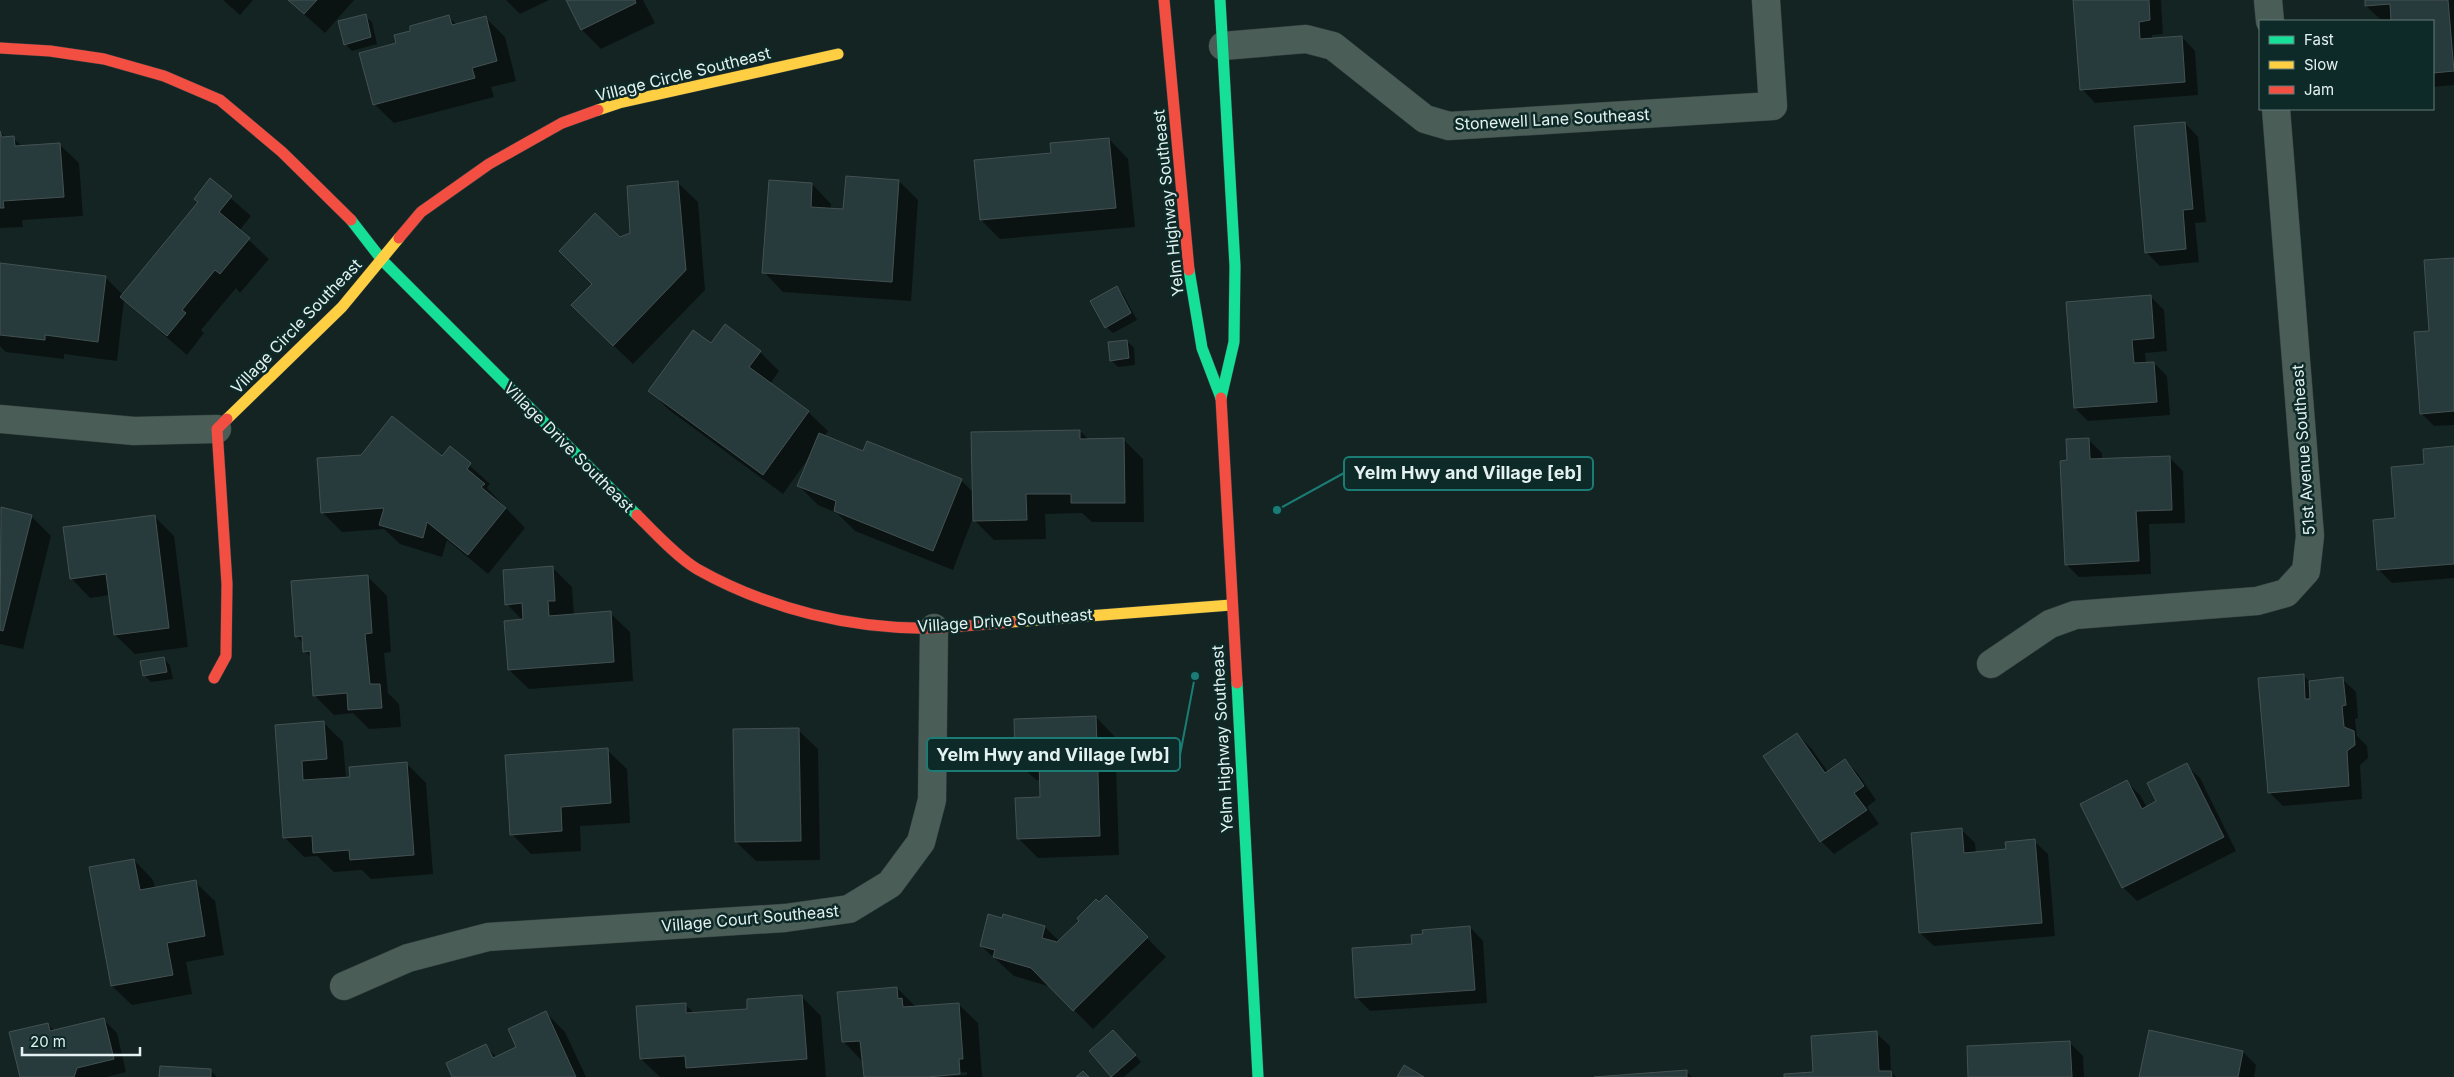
<svg xmlns="http://www.w3.org/2000/svg" width="2454" height="1077" font-family="Inter,sans-serif">
  <style>
    .shadow { fill: #0007 }
    .building { fill: #283b3c; stroke: #445152 }
    .lines { fill: none; stroke-linecap: round; stroke-linejoin: round }
    .street-casing { stroke: #333f3e; stroke-width: 29 }
    .fast-casing { stroke: #333f3e; stroke-width: 12 }
    .slow-casing { stroke: #333f3e; stroke-width: 12 }
    .jam-casing { stroke: #333f3e; stroke-width: 12 }
    .street { stroke: #4a5d56; stroke-width: 28 }
    .fast { stroke: #16e098; stroke-width: 11 }
    .slow { stroke: #ffcf43; stroke-width: 11 }
    .jam { stroke: #f24e42; stroke-width: 11 }
    .labels { text-anchor: middle; stroke-width: 5; stroke-linejoin: round; paint-order: stroke }
    .street-label { font-size: 16px; fill: #e3f2f1; stroke: #0e2a28 }
    .leader { fill: none; stroke: #1a7c75; stroke-width: 2 }
    .callout-dot { fill: #1a7c75; stroke: #0e2a28; stroke-width: 2 }
    .callout { fill: #0e2a28; stroke: #1a7c75; stroke-width: 2 }
    .callout-label { font-size: 18px; text-anchor: middle; font-weight: bold; fill: #e3f2f1 }
  </style>
  <rect width="100%" height="100%" fill="#142422"/>
  <!-- shadow -->
  <g class="shadow">
    <polygon points="223,0 253,0 240,15"/>
    <polygon points="288,0 354,0 325,33"/>
    <polygon points="506,0 549,0 520,14"/>
    <polygon points="567,0 643,0 655,23 601,49 582,30"/>
    <polygon points="2074,0 2161,0 2163,34 2152,35 2152,40 2182,37 2195,51 2198,95 2095,103 2082,89"/>
    <polygon points="2366,0 2454,0 2454,85 2433,87 2433,21 2380,19 2366,6"/>
    <polygon points="365,16 372,22 377,44 352,51 345,44"/>
    <polygon points="449,17 457,25 485,17 505,37 516,81 491,87 494,97 394,123 374,104 397,44"/>
    <polygon points="2185,123 2198,137 2206,222 2195,223 2199,262 2160,266 2146,252"/>
    <polygon points="0,132 7,138 13,138 22,146 59,144 79,163 83,216 22,220 23,227 0,228"/>
    <polygon points="1109,139 1128,159 1135,227 1000,239 981,220 1053,155"/>
    <polygon points="210,180 251,216 239,231 269,259 240,293 236,288 201,330 204,333 187,355 124,300 117,361 64,354 64,359 6,352 0,346 0,265 105,277 123,295 199,203"/>
    <polygon points="899,181 918,200 911,301 783,292 764,272 812,184 831,204 831,209 844,210"/>
    <polygon points="678,183 698,202 705,290 633,364 592,325 620,239 631,234"/>
    <polygon points="2454,259 2454,425 2434,426 2421,413 2430,332"/>
    <polygon points="1117,288 1123,294 1137,320 1113,333 1106,327"/>
    <polygon points="2151,297 2164,310 2167,351 2145,353 2146,364 2154,363 2167,376 2170,415 2088,421 2075,408"/>
    <polygon points="1127,341 1134,348 1135,365 1118,367 1111,360"/>
    <polygon points="711,344 760,352 779,371 770,384 808,412 828,431 824,437 864,453 961,480 974,493 1080,431 1089,440 1123,439 1143,459 1144,522 1092,522 1082,513 1045,514 1046,539 994,540 975,521 974,515 953,570 855,531 837,513 818,505 799,486 810,456 783,494 669,410 650,391"/>
    <polygon points="2088,439 2102,453 2102,460 2169,457 2183,471 2185,523 2149,524 2151,574 2079,577 2066,564 2068,461"/>
    <polygon points="450,448 490,484 487,488 525,528 488,574 447,540 442,557 400,544 384,529 342,532 322,512 442,458"/>
    <polygon points="2454,448 2454,578 2392,583 2378,569 2396,519 2425,465"/>
    <polygon points="2,509 31,516 51,536 23,649 0,644 0,518"/>
    <polygon points="155,517 174,536 188,647 135,654 115,635 110,595 90,598 71,578"/>
    <polygon points="552,567 572,587 574,615 610,613 630,632 633,681 529,689 509,670 523,621 507,604"/>
    <polygon points="367,576 387,596 391,652 384,653 388,693 399,704 401,727 369,729 353,713 334,715 314,695 312,658 305,651 304,644 296,636"/>
    <polygon points="164,659 170,665 173,679 151,682 144,675"/>
    <polygon points="2303,675 2310,682 2342,679 2356,692 2358,718 2355,719 2357,736 2367,746 2368,758 2360,765 2362,799 2283,806 2269,792"/>
    <polygon points="1096,717 1115,737 1119,855 1038,858 1018,838 1041,798 1041,780 1036,780 1016,761"/>
    <polygon points="323,722 343,742 346,778 406,763 426,783 433,874 371,879 362,870 334,872 317,856 304,857 284,837 276,726"/>
    <polygon points="798,730 818,749 820,860 756,861 736,842"/>
    <polygon points="1797,734 1811,748 1828,772 1845,760 1858,774 1876,800 1867,807 1879,824 1834,854 1821,841"/>
    <polygon points="607,750 627,769 630,823 580,826 581,851 531,854 512,834"/>
    <polygon points="2186,765 2200,778 2236,851 2137,901 2123,887 2082,805 2127,782 2140,795 2147,808 2158,802"/>
    <polygon points="1962,830 1975,843 1976,853 2007,850 2034,841 2048,854 2055,936 1934,946 1920,933"/>
    <polygon points="134,860 153,880 155,889 195,882 215,901 224,955 186,962 192,994 132,1005 112,986 91,868"/>
    <polygon points="1106,897 1166,957 1093,1029 1051,987 1014,976 981,946 1045,927 1060,942"/>
    <polygon points="1470,927 1483,941 1487,1003 1370,1011 1356,997 1413,945"/>
    <polygon points="897,988 916,1007 958,1004 978,1023 982,1077 942,1077 967,1075 967,1072 912,1077 865,1077 862,1061 843,1041"/>
    <polygon points="801,996 821,1016 826,1077 660,1077 641,1059 685,1004 695,1014 749,1010"/>
    <polygon points="546,1013 565,1032 586,1077 454,1077 486,1046 497,1058 518,1048"/>
    <polygon points="103,1019 117,1033 126,1072 107,1077 21,1077 47,1024 55,1031"/>
    <polygon points="1876,1033 1890,1046 1891,1072 1896,1077 1786,1077 1815,1074"/>
    <polygon points="1120,1038 1141,1062 1124,1077 1113,1077 1091,1051"/>
    <polygon points="2069,1042 2083,1056 2084,1077 1970,1077"/>
    <polygon points="2243,1052 2256,1065 2254,1077 2140,1077"/>
    <polygon points="211,1071 217,1077 160,1077"/>
    <polygon points="1686,1071 1692,1077 1610,1077"/>
  </g>
  <!-- building -->
  <g class="building">
    <polygon points="288,0 317,0 304,14"/>
    <polygon points="566,0 635,0 636,3 581,30"/>
    <polygon points="2073,0 2149,0 2150,20 2139,22 2140,39 2182,36 2185,82 2080,90"/>
    <polygon points="2365,0 2448,0 2454,71 2433,73 2433,21 2391,21 2390,4 2365,6"/>
    <polygon points="366,14 371,37 344,45 338,21"/>
    <polygon points="449,15 452,25 486,16 497,61 472,68 475,78 373,105 359,53 396,43 394,35 410,31 410,26"/>
    <polygon points="2185,122 2193,209 2183,210 2186,249 2145,253 2134,126"/>
    <polygon points="0,131 2,137 14,136 15,146 60,143 64,197 3,201 4,208 0,208"/>
    <polygon points="1109,138 1116,208 980,220 974,160 1051,153 1050,143"/>
    <polygon points="846,176 899,180 892,282 762,273 769,180 812,183 811,207 843,209"/>
    <polygon points="210,178 232,196 219,212 250,238 220,274 215,270 182,310 186,313 167,336 120,297 198,202 194,199"/>
    <polygon points="678,181 686,270 613,346 571,305 592,284 559,251 595,213 620,237 630,233 627,186"/>
    <polygon points="2454,258 2454,411 2420,414 2414,332 2429,331 2424,260"/>
    <polygon points="0,263 106,276 98,342 45,335 45,340 0,335"/>
    <polygon points="1117,286 1131,313 1105,328 1090,301"/>
    <polygon points="2151,295 2154,338 2132,340 2134,363 2154,362 2157,402 2074,408 2066,302"/>
    <polygon points="725,324 761,351 749,367 809,411 763,475 648,391 693,330 711,343"/>
    <polygon points="1127,340 1129,358 1110,361 1108,342"/>
    <polygon points="392,416 442,456 450,446 471,463 467,469 485,484 481,487 506,508 468,555 427,522 423,538 379,525 384,508 321,513 317,458 361,455"/>
    <polygon points="1080,430 1080,439 1124,438 1125,503 1071,503 1071,494 1026,494 1027,520 973,521 971,432"/>
    <polygon points="819,433 863,451 867,441 962,479 933,551 834,511 836,501 797,486"/>
    <polygon points="2089,438 2090,459 2170,456 2172,510 2136,511 2139,561 2065,565 2060,461 2067,460 2066,439"/>
    <polygon points="2454,446 2454,564 2377,570 2373,520 2395,518 2391,467 2424,464 2423,449"/>
    <polygon points="1,507 32,515 3,631 0,630"/>
    <polygon points="155,515 169,628 114,635 106,574 70,579 63,527"/>
    <polygon points="553,566 555,601 548,601 549,616 611,611 614,662 508,670 504,621 523,619 522,603 505,605 503,570"/>
    <polygon points="368,575 372,633 365,634 370,684 380,684 382,708 348,710 347,693 313,696 310,651 303,652 302,636 295,637 291,581"/>
    <polygon points="164,657 167,672 143,676 140,661"/>
    <polygon points="2304,674 2305,699 2310,699 2309,681 2343,677 2346,705 2342,706 2344,727 2354,731 2355,745 2347,751 2349,786 2268,793 2258,678"/>
    <polygon points="1096,716 1100,836 1017,839 1015,798 1040,797 1039,761 1015,761 1014,719"/>
    <polygon points="324,721 327,759 302,761 303,780 350,777 349,767 407,762 414,855 350,860 349,850 313,853 312,836 283,838 275,725"/>
    <polygon points="799,728 801,841 735,842 733,729"/>
    <polygon points="1797,733 1825,773 1845,759 1864,786 1854,793 1867,810 1820,842 1763,756"/>
    <polygon points="608,748 611,803 561,807 562,831 510,835 505,755"/>
    <polygon points="2187,763 2224,837 2122,888 2080,804 2127,780 2142,809 2156,801 2147,783"/>
    <polygon points="1962,828 1964,853 2006,849 2005,842 2035,839 2042,923 1919,933 1911,833"/>
    <polygon points="134,859 140,890 196,880 205,936 167,943 173,975 111,986 89,867"/>
    <polygon points="1106,895 1148,937 1073,1011 1031,968 993,957 995,950 980,946 988,914 1002,918 1003,914 1045,926 1042,938 1057,942 1079,921 1077,918 1096,899 1099,902"/>
    <polygon points="1470,926 1475,990 1355,998 1352,948 1412,944 1411,935 1423,934 1422,930"/>
    <polygon points="897,987 898,999 902,998 903,1007 959,1003 963,1059 959,1059 960,1074 927,1077 864,1077 860,1041 842,1042 837,992"/>
    <polygon points="802,995 807,1059 686,1068 685,1056 640,1059 636,1006 686,1003 686,1013 747,1009 747,999"/>
    <polygon points="546,1011 576,1077 452,1077 446,1063 486,1044 493,1058 516,1047 508,1029"/>
    <polygon points="104,1018 114,1059 77,1068 74,1077 20,1077 9,1032 48,1023 50,1031"/>
    <polygon points="1113,1030 1136,1055 1111,1077 1089,1051"/>
    <polygon points="2149,1030 2243,1051 2238,1077 2139,1077"/>
    <polygon points="1877,1031 1879,1071 1891,1071 1892,1077 1784,1077 1784,1074 1813,1072 1811,1036"/>
    <polygon points="2070,1041 2072,1077 1968,1077 1967,1046"/>
    <polygon points="1404,1065 1424,1077 1397,1077"/>
    <polygon points="160,1066 211,1069 211,1077 159,1077"/>
    <polygon points="1687,1070 1687,1077 1594,1077"/>
    <polygon points="1083,1071 1089,1077 1076,1077"/>
  </g>
  <g class="lines">
    <!-- street casing -->
    <g class="street-casing">
      <g id="street">
        <polyline points="2268,0 2270,21"/>
        <polyline points="1223,46 1306,39 1333,46 1425,119 1449,126 1773,106 1766,0"/>
        <polyline points="0,419 134,431 217,429"/>
        <polyline points="1991,664 2050,624 2075,615 2257,601 2286,593 2306,571 2310,536 2276,109"/>
        <polyline points="344,986 408,958 488,937 785,918 849,909 890,884 921,842 932,800 934,628"/>
      </g>
    </g>
    <!-- fast casing -->
    <g class="fast-casing">
      <g id="fast">
        <polyline points="1220,0 1235,266 1234,342 1221,398"/>
        <polyline points="351,220 382,260 637,515"/>
        <polyline points="1189,270 1202,348 1221,398"/>
        <polyline points="1237,683 1258,1077"/>
      </g>
    </g>
    <!-- slow casing -->
    <g class="slow-casing">
      <g id="slow">
        <polyline points="598,110 619,103 838,54"/>
        <polyline points="227,419 342,307 399,238"/>
        <polyline points="1011,622 1231,605"/>
      </g>
    </g>
    <!-- jam casing -->
    <g class="jam-casing">
      <g id="jam">
        <polyline points="1164,0 1189,270"/>
        <polyline points="0,48 50,51 104,59 164,76 220,100 282,152 351,220"/>
        <polyline points="399,238 421,212 489,164 562,123 598,110"/>
        <polyline points="1221,398 1237,683"/>
        <path d="M637,515C653,531 678,558 697,569C768,609 853,630 935,628C960,627 985,624 1011,622"/>
        <polyline points="214,678 226,656 227,584 217,429 227,419"/>
      </g>
    </g>
    <!-- street -->
    <use href="#street" class="street"/>
    <!-- fast -->
    <use href="#fast" class="fast"/>
    <!-- slow -->
    <use href="#slow" class="slow"/>
    <!-- jam -->
    <use href="#jam" class="jam"/>
  </g>
  <g class="labels">
    <!-- street labels -->
    <g class="street-label">
      <text transform="translate(683 74) rotate(-14)" y="6">Village Circle Southeast</text>
      <text transform="translate(1552 119) rotate(-3)" y="6">Stonewell Lane Southeast</text>
      <text transform="translate(1168 203) rotate(-96)" y="6">Yelm Highway Southeast</text>
      <text transform="translate(296 326) rotate(-46)" y="6">Village Circle Southeast</text>
      <text transform="translate(569 447) rotate(45)" y="6">Village Drive Southeast</text>
      <text transform="translate(2303 450) rotate(-94)" y="6">51st Avenue Southeast</text>
      <text transform="translate(1005 620) rotate(-4)" y="6">Village Drive Southeast</text>
      <text transform="translate(1222 739) rotate(-93)" y="6">Yelm Highway Southeast</text>
      <text transform="translate(750 918) rotate(-5)" y="6">Village Court Southeast</text>
    </g>
  </g>
  <!-- callouts -->
  <path class="leader" d="M1277 510L1344 473M1195 676L1180 755"/>
  <g class="callout-dot">
    <circle cx="1277" cy="510" r="5"/>
    <circle cx="1195" cy="676" r="5"/>
  </g>
  <g class="callout">
    <rect x="1344" y="457" width="249" height="33" rx="5"/>
    <rect x="927" y="738" width="253" height="33" rx="5"/>
  </g>
  <g class="callout-label">
    <text x="1468" y="479">Yelm Hwy and Village [eb]</text>
    <text x="1053" y="761">Yelm Hwy and Village [wb]</text>
  </g>
  <!-- legend -->
  <rect x="2259" y="20" width="175" height="90" fill="#0e2a28" stroke="#637a78"/>
  <rect x="2269" y="36" width="25" height="8" fill="#16e098" stroke="#637a78"/>
  <text x="2304" y="45" font-size="15" fill="#e3f2f1">Fast</text>
  <rect x="2269" y="61" width="25" height="8" fill="#ffcf43" stroke="#637a78"/>
  <text x="2304" y="70" font-size="15" fill="#e3f2f1">Slow</text>
  <rect x="2269" y="86" width="25" height="8" fill="#f24e42" stroke="#637a78"/>
  <text x="2304" y="95" font-size="15" fill="#e3f2f1">Jam</text>
  <!-- scale -->
  <path d="M22 1047v8h118v-8" fill="none" stroke="#e3f2f1" stroke-width="2.5"/>
  <text x="30" y="1047" font-size="15" fill="#e3f2f1" stroke="#0e2a28" stroke-width="4" paint-order="stroke">20 m</text>
</svg>
